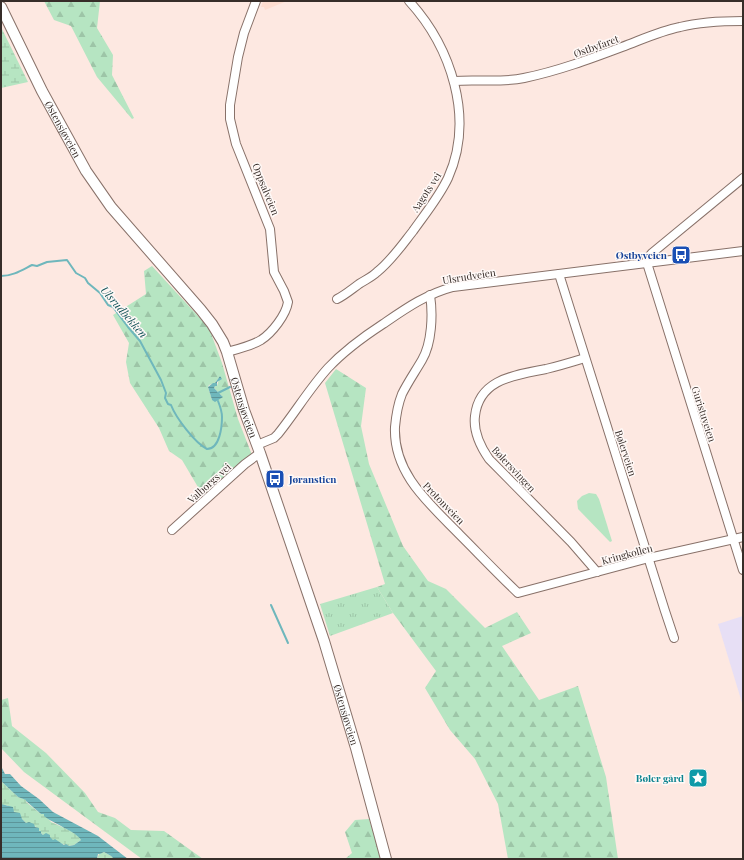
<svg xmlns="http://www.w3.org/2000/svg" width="744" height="860" font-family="'Playfair Display',serif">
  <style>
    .industrial { fill: #e7dff5 }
    .built { fill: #feddd0 }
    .grass { fill: #b6e5c2 }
    .forest { fill: url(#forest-firs); fill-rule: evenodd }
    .wetland { fill: url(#wetland-marsh) }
    .park { fill: url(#park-tufts) }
    .water { fill: url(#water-rules) }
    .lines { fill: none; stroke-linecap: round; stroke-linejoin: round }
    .stream { stroke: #6fb7bc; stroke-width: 2 }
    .minor-casing { stroke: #887169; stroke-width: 10 }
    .major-casing { stroke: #887169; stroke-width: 12 }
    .minor { stroke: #fff; stroke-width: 8 }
    .major { stroke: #fff; stroke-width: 10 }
    .labels { text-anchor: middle; stroke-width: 3; stroke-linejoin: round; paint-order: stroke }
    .street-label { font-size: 10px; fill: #372d29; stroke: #fff9f7 }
    .transit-label { font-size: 10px; font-weight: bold; fill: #164399; stroke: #fff9f7; text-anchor: end }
    .culture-label { font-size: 10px; font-weight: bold; fill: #0d838f; stroke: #fff9f7; text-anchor: end }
    .water-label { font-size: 11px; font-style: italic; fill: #115156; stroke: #fff9f7 }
  </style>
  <defs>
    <pattern id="forest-firs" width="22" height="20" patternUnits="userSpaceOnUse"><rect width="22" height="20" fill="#b6e5c2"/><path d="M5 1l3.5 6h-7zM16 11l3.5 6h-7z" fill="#9dc5a7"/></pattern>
    <pattern id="wetland-marsh" width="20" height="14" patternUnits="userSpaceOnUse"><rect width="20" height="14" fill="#b6e5c2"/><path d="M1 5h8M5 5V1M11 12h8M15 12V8" fill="none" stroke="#9dc5a7"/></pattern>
    <pattern id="park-tufts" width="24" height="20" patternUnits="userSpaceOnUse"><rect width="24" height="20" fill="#b6e5c2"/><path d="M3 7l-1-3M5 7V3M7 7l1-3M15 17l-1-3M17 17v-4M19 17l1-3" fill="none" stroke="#9dc5a7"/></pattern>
    <pattern id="water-rules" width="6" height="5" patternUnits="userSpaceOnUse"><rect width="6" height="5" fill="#6fb7bc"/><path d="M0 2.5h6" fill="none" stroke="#5c9599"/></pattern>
  </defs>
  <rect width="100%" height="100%" fill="#fde8e1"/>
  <!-- industrial -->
  <polygon class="industrial" points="743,616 743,706 718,624"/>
  <!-- built -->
  <polygon class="built" points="263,1 287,1 265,10 264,7 261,7"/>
  <!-- grass -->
  <polygon class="grass" points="589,493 596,494 599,499 612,541 610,542 578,509 577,501 582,496"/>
  <!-- forest -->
  <g class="forest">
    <polygon points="44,1 100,1 97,28 113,55 112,75 134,118 132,119 97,77 71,26 54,20"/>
    <path d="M152,266L209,328L222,363L238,419L252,455L205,499L182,460L169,451L159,428L130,383L126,362L129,343L113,315L146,294L144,271ZM220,376L217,386H215L214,388L222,396L212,400L208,387L209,385L215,383Z"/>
    <polygon points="336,369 366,388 361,426 369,464 403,546 428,581 446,589 485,628 517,612 531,633 502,646 539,700 578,686 606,777 618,859 508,859 498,804 475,759 450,730 425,688 436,671 393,613 377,587 385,584 325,383"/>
    <polygon points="8,698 12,726 46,753 85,793 98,812 115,818 131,830 164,831 203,859 142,859 24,772 1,748 1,700"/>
    <polygon points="369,819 381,859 345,859 352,853 345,832 355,820"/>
  </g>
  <!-- wetland -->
  <g class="wetland">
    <polygon points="1,27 28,82 1,88"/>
    <polygon points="1,781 18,797 27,800 26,802 41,814 44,814 51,822 69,830 80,837 81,840 74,845 69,846 53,841 43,835 36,827 26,823 7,805 4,806 1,804"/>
    <polygon points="104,852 111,856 114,859 97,859 99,854"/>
  </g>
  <!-- park -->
  <polygon class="park" points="377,587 393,613 330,636 320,604"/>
  <!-- water -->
  <g class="water">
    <polygon points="220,376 222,379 217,382 217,386 215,386 214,388 223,397 215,402 212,400 208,387 213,383 215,383"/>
    <path d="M1,768H2L5,774H10L21,786L39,799L53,812L98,836L128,859H114L111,856L104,852L100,854H98L97,859H1V804L13,807L14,812L20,813L22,819L26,823L29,822L34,824L35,827L39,828V831H41V833L43,835L46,833L50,835V837L53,840L55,839L64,845L66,844L69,846L74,845L81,840C77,832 52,823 44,816V814H41L26,801V800L18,797L1,781Z"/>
  </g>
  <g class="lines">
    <!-- stream -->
    <g class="stream">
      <path d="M1,276C13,276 22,270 32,265L37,266L47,262L67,260L76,273L85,278L88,283L100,293L108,305L113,307L128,327L140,341L161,380L166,393L165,398L168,404L171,405C176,418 195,443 207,449C220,449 222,426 222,417C222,411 220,406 218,401"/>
      <polyline points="218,393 230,387"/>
      <polyline points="271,605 288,643"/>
    </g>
    <!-- minor casing -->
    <g class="minor-casing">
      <g id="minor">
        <path d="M454,81C477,79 501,83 524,78C558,71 590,59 622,47C641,40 660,31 680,27C700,22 722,21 743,21"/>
        <polyline points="743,178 652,253 647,259 647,263 743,570"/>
        <polyline points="559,274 665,611 674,638"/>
        <path d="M430,295C433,314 432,343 422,360C415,372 408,382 402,394C398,404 396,416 395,427C393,474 430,504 460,535C479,554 498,574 518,593L649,558L743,537"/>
        <path d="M337,299C345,295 352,289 359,284C365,280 372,277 377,272C391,261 402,245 413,231C425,214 439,197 448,178C475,118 451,47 409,1"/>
        <path d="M227,352C238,349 251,346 261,340C272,333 286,315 288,302L284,291L274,272L270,229L236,144L230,119V105L238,57L244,33L256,1"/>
        <path d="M585,358C572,362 559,366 546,369C517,375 479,378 475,416C473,432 480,446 489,459L571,542L597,572"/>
        <path d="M257,445L274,438L278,434C295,413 309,389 328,368C344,351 363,337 383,324C405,309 426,294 453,287L743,251"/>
        <polyline points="172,530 245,464 260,453"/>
      </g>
    </g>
    <!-- major casing -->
    <g class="major-casing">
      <g id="major">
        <path id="s1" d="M1,7L42,91L86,171L111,207L201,310L212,324L223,342L227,352L244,410L260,453L324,641L356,748L386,859"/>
      </g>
    </g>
    <!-- minor -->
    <use href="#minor" class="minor"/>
    <!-- major -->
    <use href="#major" class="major"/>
  </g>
  <!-- icons -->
  <defs>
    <g id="bus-square" transform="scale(1)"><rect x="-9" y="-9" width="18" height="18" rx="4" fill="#1a4fb4" stroke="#fff9f7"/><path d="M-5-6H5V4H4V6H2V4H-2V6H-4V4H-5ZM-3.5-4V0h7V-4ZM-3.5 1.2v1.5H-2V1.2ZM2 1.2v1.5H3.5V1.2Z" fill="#fff"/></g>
    <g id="sight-square" transform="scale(1)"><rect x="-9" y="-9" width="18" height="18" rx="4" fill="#0f9aa8" stroke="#fff9f7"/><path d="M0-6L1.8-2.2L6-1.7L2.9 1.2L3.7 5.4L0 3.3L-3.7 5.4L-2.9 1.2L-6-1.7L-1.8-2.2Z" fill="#fff"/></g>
  </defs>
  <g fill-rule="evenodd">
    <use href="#bus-square" x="681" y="255"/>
    <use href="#bus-square" x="275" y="479"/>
    <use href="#sight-square" x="698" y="778"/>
  </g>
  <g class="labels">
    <!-- street labels -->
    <g class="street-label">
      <text transform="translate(596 46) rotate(-20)" y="4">Østbyfaret</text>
      <text dy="4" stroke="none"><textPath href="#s1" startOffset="137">Østensjøveien</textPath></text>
      <text transform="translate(266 189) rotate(68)" y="4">Oppsalveien</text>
      <text transform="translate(426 192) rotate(-57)" y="4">Aagots vei</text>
      <text transform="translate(469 276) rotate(-9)" y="4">Ulsrudveien</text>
      <text dy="4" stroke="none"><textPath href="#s1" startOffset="473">Østensjøveien</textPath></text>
      <text transform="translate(704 414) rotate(72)" y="4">Guristuveien</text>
      <text transform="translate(626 453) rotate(72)" y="4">Bølerveien</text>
      <text transform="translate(514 469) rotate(47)" y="4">Bølersvingen</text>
      <text transform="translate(209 483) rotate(-42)" y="4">Valborgs vei</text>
      <text transform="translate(444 503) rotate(46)" y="4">Protonveien</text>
      <text transform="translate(627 554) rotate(-15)" y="4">Kringkollen</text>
      <text dy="4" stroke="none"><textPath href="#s1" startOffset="797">Østensjøveien</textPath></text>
    </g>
    <!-- transit labels -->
    <g class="transit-label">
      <text x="667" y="259">Østbyveien</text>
      <text x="289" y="483" text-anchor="start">Jøranstien</text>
    </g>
    <!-- culture labels -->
    <g class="culture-label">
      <text x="684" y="782">Bøler gård</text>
    </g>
    <!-- water labels -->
    <g class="water-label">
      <text transform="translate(124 312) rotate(49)" y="4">Ulsrudbekken</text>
    </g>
  </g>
  <!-- border -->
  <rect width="744" height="860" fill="none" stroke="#372d29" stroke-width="4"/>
</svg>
